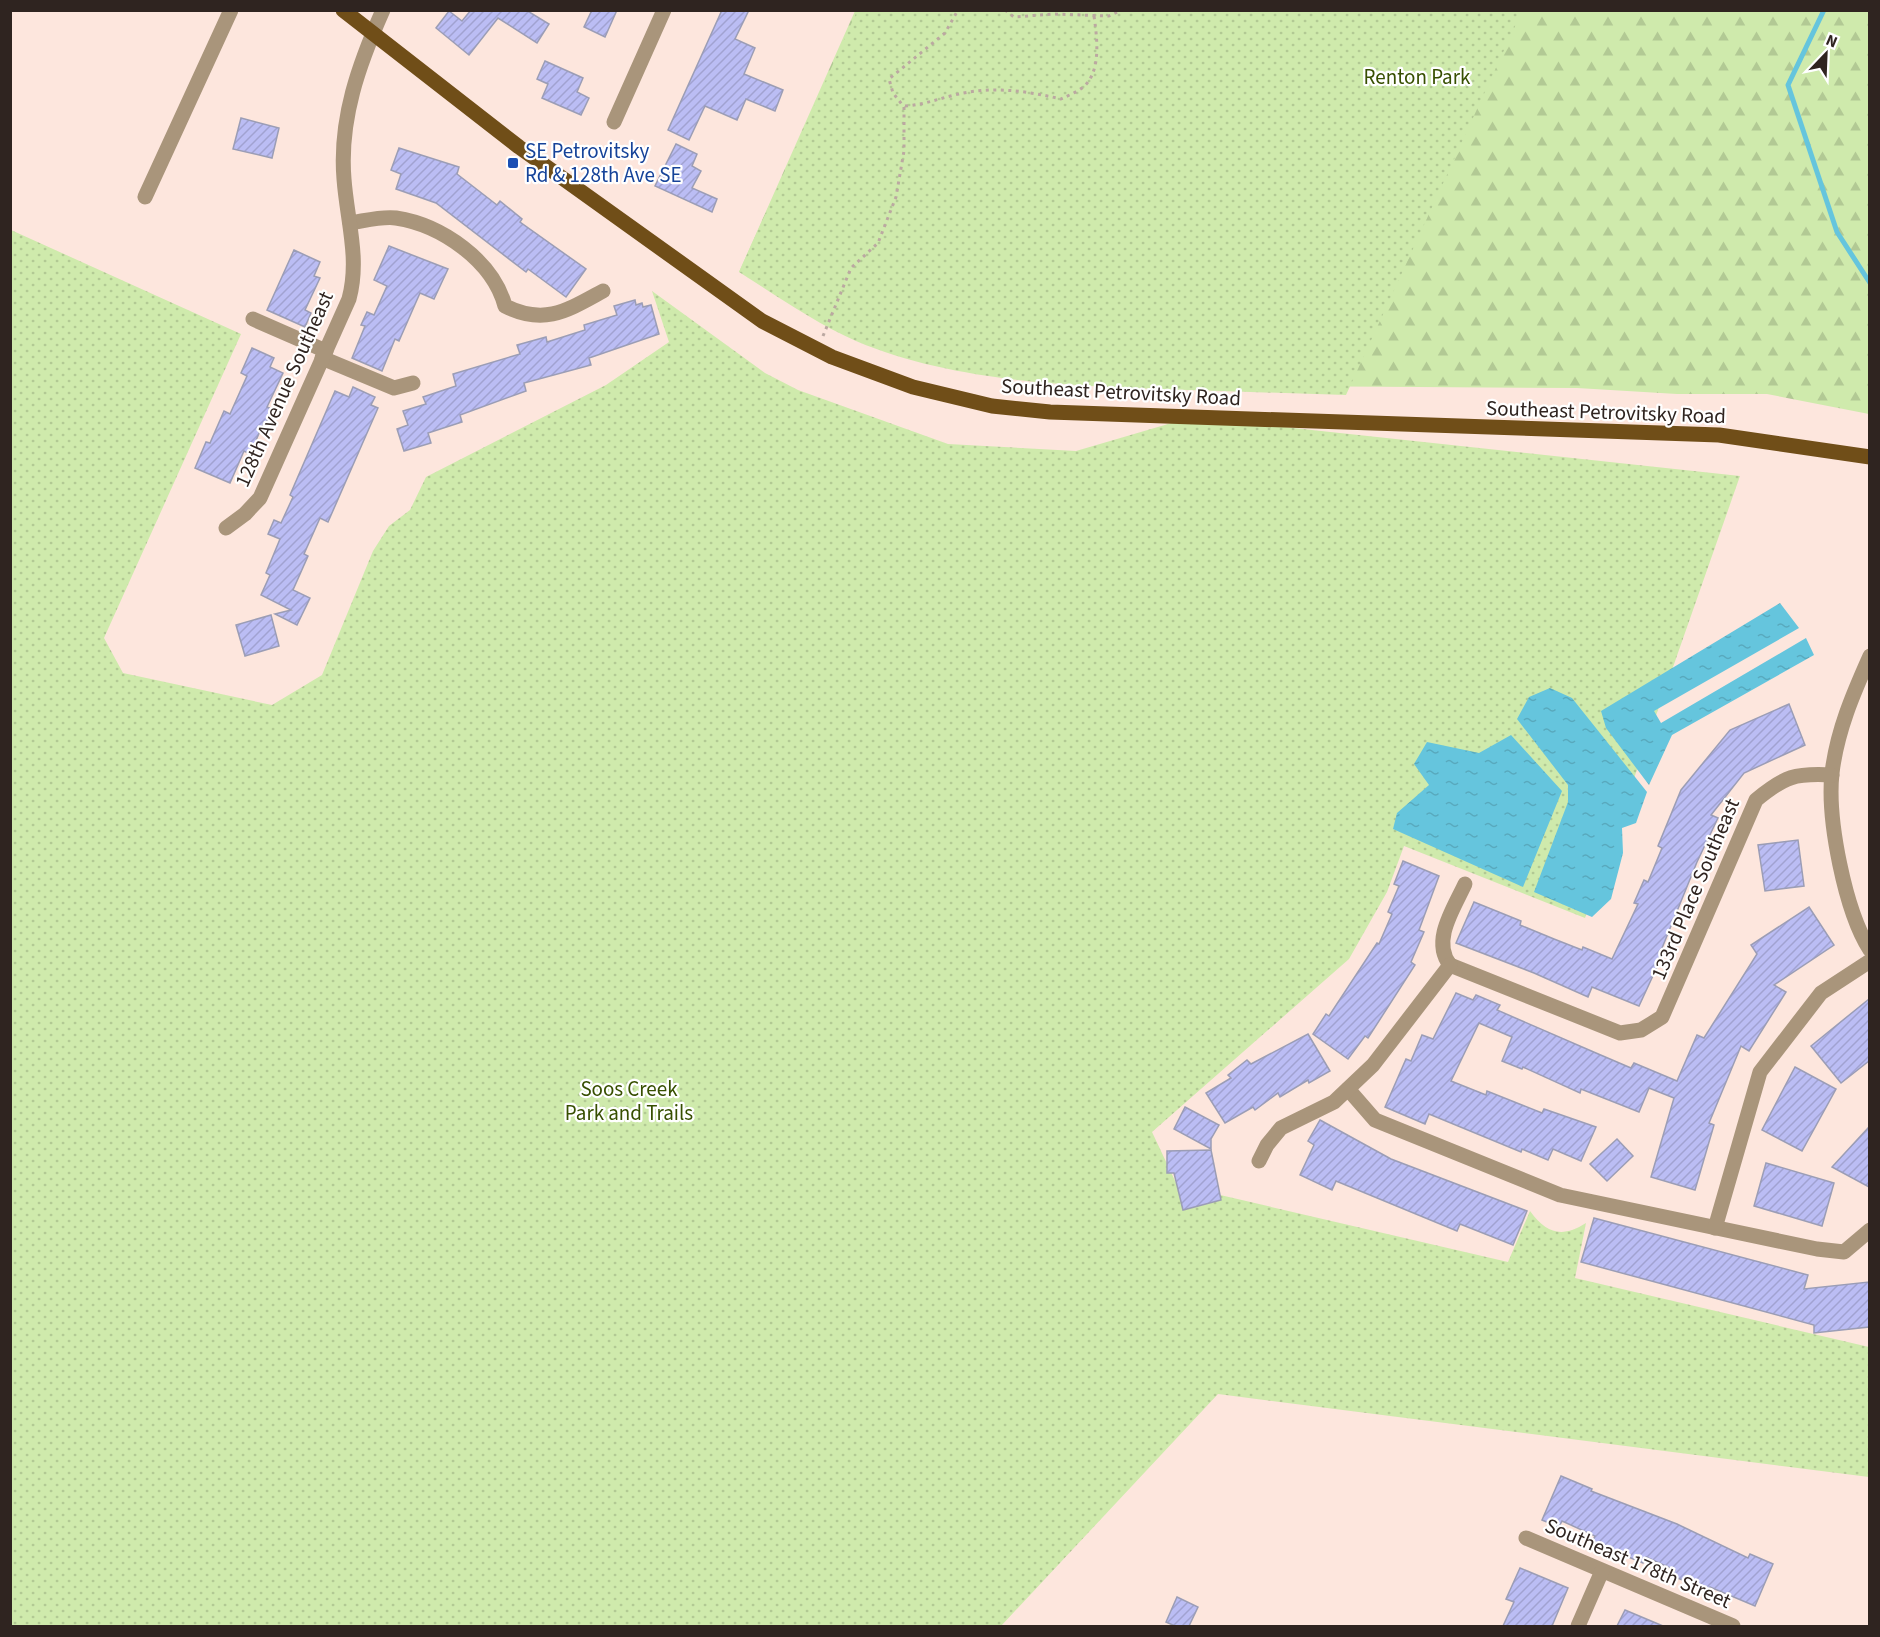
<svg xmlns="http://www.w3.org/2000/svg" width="1880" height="1637" font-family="'Source Sans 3',sans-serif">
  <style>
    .forest { fill: url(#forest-firs) }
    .park { fill: url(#park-dots) }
    .water { fill: url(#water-ripples) }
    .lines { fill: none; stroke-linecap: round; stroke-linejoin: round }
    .stream { stroke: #65c5dd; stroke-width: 5 }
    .building { fill: url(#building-hatch); stroke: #9b9db5; stroke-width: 1.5 }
    .path { stroke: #bba8a1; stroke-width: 3; stroke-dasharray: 3 4.5; stroke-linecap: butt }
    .minor { stroke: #a9957b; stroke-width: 15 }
    .major { stroke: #704e18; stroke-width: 15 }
    .transit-dot { fill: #1a4fb4; stroke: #fff; stroke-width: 2 }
    .labels { text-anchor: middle; stroke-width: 4.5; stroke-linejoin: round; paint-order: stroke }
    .park-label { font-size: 21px; fill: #374f01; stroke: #fff }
    .transit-label { font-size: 21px; fill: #164399; stroke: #fff; text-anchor: start }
    .street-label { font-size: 21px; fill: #2f2420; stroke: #fff }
  </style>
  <defs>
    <pattern id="forest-firs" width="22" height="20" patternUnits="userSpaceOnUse" patternTransform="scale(1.5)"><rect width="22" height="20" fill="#cfeaac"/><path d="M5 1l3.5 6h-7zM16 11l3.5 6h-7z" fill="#b2c994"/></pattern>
    <pattern id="park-dots" width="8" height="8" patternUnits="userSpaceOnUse" patternTransform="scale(1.5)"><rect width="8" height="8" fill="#cfeaac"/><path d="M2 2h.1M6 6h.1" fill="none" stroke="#b2c994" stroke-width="1.8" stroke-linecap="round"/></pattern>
    <pattern id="water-ripples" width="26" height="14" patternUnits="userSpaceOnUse" patternTransform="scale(1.5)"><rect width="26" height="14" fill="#65c5dd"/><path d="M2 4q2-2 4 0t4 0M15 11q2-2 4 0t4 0" fill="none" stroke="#58a9bd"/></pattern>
    <pattern id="building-hatch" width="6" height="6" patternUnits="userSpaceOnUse" patternTransform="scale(1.5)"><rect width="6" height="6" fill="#bbbdf4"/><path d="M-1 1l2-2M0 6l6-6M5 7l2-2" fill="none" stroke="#a1a2d1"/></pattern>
  </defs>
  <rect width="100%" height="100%" fill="#fde6dd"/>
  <!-- forest -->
  <polygon class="forest" points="855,11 1869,11 1869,414 1767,394 1677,394 1577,388 1266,386 739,272"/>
  <!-- park -->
  <g class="park">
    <path d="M857,11V10L1522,11L1346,395C1282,393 1219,391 1155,389C1057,385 948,380 856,341C815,323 777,296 739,272Z"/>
    <path d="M11,230L241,334L104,638L123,673L272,705L322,675L373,551L389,526L410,510L426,477L606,385L669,342L652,291L765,373L798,390L948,444L1076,451L1192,417L1740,476L1585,918L1404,846L1387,892L1349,959L1152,1132L1177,1185L1508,1262L1530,1211C1547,1234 1562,1238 1586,1223L1575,1278L1869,1347V1477L1218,1394L1001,1626H11Z"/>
  </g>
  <!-- water -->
  <g class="water">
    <polygon points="1780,603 1799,628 1654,711 1661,723 1806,638 1814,655 1672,735 1649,785 1606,728 1601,711"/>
    <polygon points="1550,688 1572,698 1647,792 1636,823 1622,828 1623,853 1611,899 1592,917 1534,892 1568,802 1568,785 1517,719 1529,697"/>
    <polygon points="1511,735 1562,791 1523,887 1393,829 1397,813 1429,785 1414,764 1427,742 1479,753"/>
  </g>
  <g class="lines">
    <!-- stream -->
    <polyline class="stream" points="1824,10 1788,85 1837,232 1870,283"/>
  </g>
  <!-- building -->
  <g class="building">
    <polygon points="471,10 526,10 549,24 537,43 498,18 469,55 436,28 449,11 462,21"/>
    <polygon points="592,10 617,10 605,37 584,27"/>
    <polygon points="722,10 749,10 735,39 755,48 744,74 783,90 775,111 746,99 737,120 705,106 689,140 668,130"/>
    <polygon points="545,61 583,78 577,92 589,98 581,115 542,98 548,84 537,79"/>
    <polygon points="241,118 279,128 272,158 233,149"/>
    <polygon points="676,144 697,154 692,166 701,171 692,188 717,199 712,212 655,186"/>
    <polygon points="399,148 459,167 457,174 497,205 500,201 522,219 520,222 586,269 566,297 528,269 526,272 436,203 396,189 401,174 391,170"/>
    <polygon points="389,246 448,269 434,299 420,293 399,341 395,339 382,371 352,358 365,326 361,325 367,312 374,315 387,286 374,280"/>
    <polygon points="294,250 320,262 314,276 320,278 305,310 311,313 305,327 267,310"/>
    <polygon points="635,300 636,305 642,303 643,307 651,305 659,334 589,358 591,365 524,383 526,391 460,415 462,422 428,433 431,443 404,451 397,429 408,425 403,411 426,404 423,397 456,386 453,374 520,354 517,345 546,337 547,342 585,330 584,325 617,315 614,306"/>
    <polygon points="252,348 274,358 270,367 283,373 267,407 272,409 266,423 264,422 250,454 244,451 230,483 195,468 206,442 210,443 224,411 230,414 247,376 241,373"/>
    <polygon points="353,387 375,397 371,405 378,408 328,522 320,518 304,554 308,556 293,590 310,598 297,625 275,614 291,610 261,595 270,575 266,573 280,539 268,534 274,520 281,523 293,497 290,495 335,391 349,397"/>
    <polygon points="271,615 279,646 245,656 236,625"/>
    <polygon points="1789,704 1805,745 1744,773 1711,815 1718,818 1697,862 1660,953 1663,954 1639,1006 1592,987 1588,997 1534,973 1456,943 1474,902 1521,921 1520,925 1554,939 1582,950 1583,947 1612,959 1638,904 1634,903 1644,880 1648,882 1662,848 1658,846 1681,790 1730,730"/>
    <polygon points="1798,840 1804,886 1765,891 1758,845"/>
    <polygon points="1403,861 1439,876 1419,930 1424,932 1411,962 1415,965 1368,1038 1365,1036 1348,1059 1313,1034 1326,1014 1329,1016 1377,943 1379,944 1392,914 1388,912 1399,886 1394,884"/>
    <polygon points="1809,907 1834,945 1774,985 1786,992 1749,1051 1741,1046 1709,1123 1714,1125 1695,1190 1651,1177 1674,1098 1649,1088 1639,1112 1581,1089 1580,1093 1523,1067 1522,1069 1502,1061 1512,1037 1479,1023 1451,1081 1486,1095 1487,1091 1542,1113 1544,1109 1596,1127 1581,1161 1553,1149 1548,1160 1522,1149 1521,1152 1429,1114 1425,1124 1385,1107 1406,1059 1411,1061 1422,1035 1433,1039 1456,993 1473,1000 1476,995 1500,1005 1497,1010 1596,1053 1631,1068 1634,1063 1677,1081 1697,1035 1704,1038 1757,954 1751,945"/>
    <polygon points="1869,999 1869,1061 1841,1083 1811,1046"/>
    <polygon points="1308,1034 1330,1071 1309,1083 1308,1080 1280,1097 1278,1093 1255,1110 1253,1107 1225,1123 1206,1093 1231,1078 1228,1075 1247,1060 1251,1064"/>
    <polygon points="1795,1067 1836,1089 1802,1151 1762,1130"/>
    <polygon points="1185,1107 1219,1125 1211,1139 1211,1149 1174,1129"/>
    <polygon points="1320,1120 1391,1159 1527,1211 1513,1245 1460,1224 1457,1231 1336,1181 1332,1190 1300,1175 1314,1145 1308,1141"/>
    <polygon points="1869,1127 1869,1187 1832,1167"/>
    <polygon points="1617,1139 1633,1156 1607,1181 1590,1164"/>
    <polygon points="1211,1150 1221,1200 1183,1210 1174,1173 1167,1173 1167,1151"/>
    <polygon points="1766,1163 1834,1183 1822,1226 1754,1206"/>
    <polygon points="1594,1218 1808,1275 1804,1289 1869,1282 1869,1327 1814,1333 1814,1325 1581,1262"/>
    <polygon points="1561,1476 1592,1489 1591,1491 1677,1524 1748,1558 1750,1554 1773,1564 1755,1606 1710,1587 1709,1590 1672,1576 1675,1570 1646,1557 1643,1563 1592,1542 1595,1536 1562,1521 1559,1527 1542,1520"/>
    <polygon points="1520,1568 1568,1588 1552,1626 1503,1626 1514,1602 1506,1599"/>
    <polygon points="1177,1597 1198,1607 1189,1626 1175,1626 1166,1622"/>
    <polygon points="1625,1610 1663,1626 1617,1626"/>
  </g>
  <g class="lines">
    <!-- path -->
    <g class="path">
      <polyline points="1005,10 1014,17 1054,14 1109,16 1122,10"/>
      <path d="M905,106C924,105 940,98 959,94C993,86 1027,91 1061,99C1067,96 1075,93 1082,88C1102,73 1097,37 1094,16"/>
      <polyline points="823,336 851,268 878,243 896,197 904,151 904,107 893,93 889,79 945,33 958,10"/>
    </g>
    <!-- minor -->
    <g class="minor">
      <polyline points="614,122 664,10"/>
      <polyline points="145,197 231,10"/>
      <path d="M350,223C364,221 382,216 396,218C442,225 493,261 505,306C545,326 568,310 603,291"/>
      <polyline points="253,319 326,351"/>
      <polyline points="322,358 394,388 413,383"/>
      <path d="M226,528L245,514L260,498L349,299C360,259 347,220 344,179C339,119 359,64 383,10"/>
      <path d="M1870,656C1853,694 1837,731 1832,773C1827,819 1845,911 1870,950"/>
      <path d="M1450,965L1620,1033L1641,1030L1662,1017L1756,800C1785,776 1795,773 1832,775"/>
      <path d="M1450,965C1431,941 1454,908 1465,884"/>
      <polyline points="1348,1089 1375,1120 1560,1195 1817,1249 1844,1252 1870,1230"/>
      <polyline points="1259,1161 1267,1145 1281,1128 1334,1102 1373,1065 1450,965"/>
      <polyline points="1715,1228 1760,1072 1821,993 1870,961"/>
      <polyline points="1526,1538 1733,1626"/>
      <polyline points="1578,1626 1602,1571"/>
    </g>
    <!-- major -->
    <polyline class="major" points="343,10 519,147 762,321 832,357 913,387 992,406 1050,412 1719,435 1870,457"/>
  </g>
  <!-- markers -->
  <rect class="transit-dot" x="507" y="157" width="12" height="12" rx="3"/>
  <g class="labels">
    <!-- park labels -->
    <g class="park-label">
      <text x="1417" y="84">Renton Park</text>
      <text x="629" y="1096">Soos Creek<tspan x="629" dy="24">Park and Trails</tspan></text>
    </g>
    <!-- transit labels -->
    <g class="transit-label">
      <text x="525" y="158">SE Petrovitsky<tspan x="525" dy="24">Rd &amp; 128th Ave SE</tspan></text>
    </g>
    <!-- street labels -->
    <g class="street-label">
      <text transform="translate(284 389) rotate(-66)" y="7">128th Avenue Southeast</text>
      <text transform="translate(1121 392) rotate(3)" y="7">Southeast Petrovitsky Road</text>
      <text transform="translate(1606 412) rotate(2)" y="7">Southeast Petrovitsky Road</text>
      <text transform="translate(1695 889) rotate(-67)" y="7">133rd Place Southeast</text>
      <text transform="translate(1638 1563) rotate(23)" y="7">Southeast 178th Street</text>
    </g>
  </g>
  <!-- border -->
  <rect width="1880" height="1637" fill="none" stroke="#2f2420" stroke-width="24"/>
  <!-- north arrow -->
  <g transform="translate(1826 54) rotate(23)" stroke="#ffffff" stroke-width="4.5" paint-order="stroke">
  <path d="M0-4.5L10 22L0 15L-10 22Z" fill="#2f2420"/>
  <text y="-9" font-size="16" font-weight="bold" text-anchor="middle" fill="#2f2420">N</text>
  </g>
</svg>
